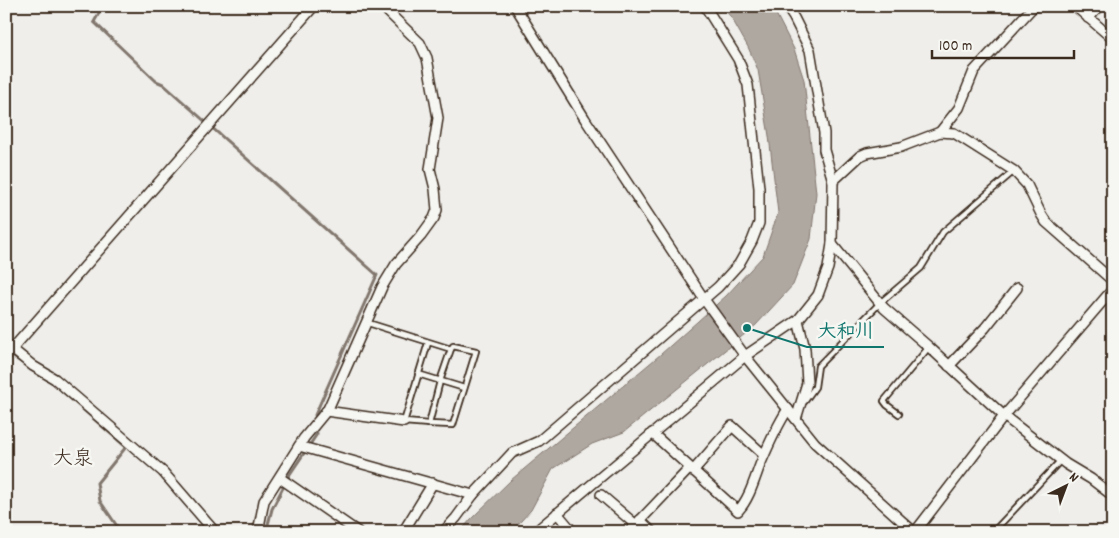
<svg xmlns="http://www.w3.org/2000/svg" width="1119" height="538" font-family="Dekko,'Klee One',sans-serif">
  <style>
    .water { fill: #afa8a1; stroke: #81766d }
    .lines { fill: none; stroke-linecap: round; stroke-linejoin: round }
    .stream { stroke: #81766d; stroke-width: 3 }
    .service-casing { stroke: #3b2a1e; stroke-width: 8 }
    .minor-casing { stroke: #3b2a1e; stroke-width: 12 }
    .service { stroke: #f6f6f2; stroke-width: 4.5 }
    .minor { stroke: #f6f6f2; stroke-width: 9 }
    .labels { text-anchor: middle; stroke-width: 5; stroke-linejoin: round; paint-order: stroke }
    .quarter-label { font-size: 20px; fill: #3b2a1e; stroke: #f6f6f2 }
    .leader { fill: none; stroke: #0f766e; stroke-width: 2 }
    .callout-dot { fill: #0f766e; stroke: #f6f6f2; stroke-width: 2 }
    .callout-label { font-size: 19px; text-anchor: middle; font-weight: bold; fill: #0f766e; stroke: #f6f6f2; stroke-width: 5; stroke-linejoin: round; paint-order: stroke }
  </style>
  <rect width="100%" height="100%" fill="#efeeea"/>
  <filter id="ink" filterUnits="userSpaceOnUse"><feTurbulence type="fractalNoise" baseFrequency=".02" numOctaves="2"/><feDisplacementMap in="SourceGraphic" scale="10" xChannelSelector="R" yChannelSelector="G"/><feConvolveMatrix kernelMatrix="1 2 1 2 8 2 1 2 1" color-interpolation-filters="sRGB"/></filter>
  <g filter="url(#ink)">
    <!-- water -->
    <polygon class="water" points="721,6 772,6 794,49 804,80 816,193 811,239 793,285 756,325 624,432 592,444 553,469 531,510 511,532 460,532 471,519 511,480 661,354 726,296 763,256 778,213 769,136 758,70 748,47 731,17"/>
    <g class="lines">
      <!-- stream -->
      <g class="stream">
        <polyline points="103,6 94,22 156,81 163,84 377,275 315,415 316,419"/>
        <polyline points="9,354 27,366"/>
        <polyline points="62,391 126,447 97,483 100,501 121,532"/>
        <polyline points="266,532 272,509 290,474 317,434 316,425"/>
      </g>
      <!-- service casing -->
      <g class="service-casing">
        <g id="service">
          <polyline points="365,322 451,349 440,381 429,424 404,422 428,343"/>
          <polyline points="418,374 464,388"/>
          <polyline points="805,401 815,387 818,366 880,303 921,268 943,232 1014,171"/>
          <polyline points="899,414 887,405 884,401 929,347"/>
          <polyline points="429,424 453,425 476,351 453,346 451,349"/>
          <polyline points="993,532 1061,460"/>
        </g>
      </g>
      <!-- minor casing -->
      <g class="minor-casing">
        <g id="minor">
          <polyline points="515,6 585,119 706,302 745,356 815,443 914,532"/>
          <polyline points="786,6 794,18 810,50 824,133 824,150 833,181 832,244 828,268 818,295 798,320 805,349 807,383 796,419"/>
          <polyline points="1075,6 1113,39"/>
          <polyline points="1088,18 1100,6"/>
          <polyline points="940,132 959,108 974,71 1034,6"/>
          <polyline points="833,181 860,156 867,153 901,147 940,132 954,133 1014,171 1027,185 1041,214 1046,222 1113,281"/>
          <polyline points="832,244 884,308 929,347 1004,416 1066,464 1091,479 1113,496"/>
          <polyline points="6,344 33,366 55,379 163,472 215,532"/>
          <polyline points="6,356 314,6"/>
          <polyline points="949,366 985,328 1017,288"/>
          <polyline points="326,411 404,422"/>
          <path d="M652,433L738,511C749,499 754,481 760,465C768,446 777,426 788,409"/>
          <polyline points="299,446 473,495"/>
          <polyline points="693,471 732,426 764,455"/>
          <polyline points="280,478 358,532"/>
          <polyline points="601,495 636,525"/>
          <polyline points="557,513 573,532"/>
          <polyline points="640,520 652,532"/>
          <polyline points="258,532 264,501 304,438 328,409 382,287 396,264 421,236 434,218 437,210 435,189 430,169 438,118 427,58 420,43 388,12 385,6"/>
          <polyline points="403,532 433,483"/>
          <polyline points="443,532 456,518 473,495 512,453 539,441 718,287 739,264 752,241 759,223 759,188 748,85 738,59 705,6"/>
          <polyline points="535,532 745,356 798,320"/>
          <polyline points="629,532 690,468"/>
          <polyline points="915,532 1004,416 1113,289"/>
        </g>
      </g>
      <!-- service -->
      <use href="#service" class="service"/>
      <!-- minor -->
      <use href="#minor" class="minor"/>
    </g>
  </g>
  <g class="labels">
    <!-- quarter labels -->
    <g class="quarter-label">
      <text x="73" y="464">大泉</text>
    </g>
  </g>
  <!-- callouts -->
  <path class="leader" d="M747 328L807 347H884"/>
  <circle class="callout-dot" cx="747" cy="328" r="5"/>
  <g class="callout-label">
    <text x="846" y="337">大和川</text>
  </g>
  <!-- margin -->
  <rect width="1119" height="538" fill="none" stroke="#f6f6f2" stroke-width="25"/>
  <rect x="12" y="12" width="1094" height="513" fill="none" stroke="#3b2a1e" stroke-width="2" filter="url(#ink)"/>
  <!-- north arrow -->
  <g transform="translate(1066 486) rotate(42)" stroke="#f6f6f2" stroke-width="4" paint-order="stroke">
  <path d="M0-4L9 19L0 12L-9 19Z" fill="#3b2a1e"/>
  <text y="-8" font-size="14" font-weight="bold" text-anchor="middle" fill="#3b2a1e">N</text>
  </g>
  <!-- scale -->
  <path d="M932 50v8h142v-8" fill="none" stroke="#3b2a1e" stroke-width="2.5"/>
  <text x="939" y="50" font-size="15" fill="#3b2a1e" stroke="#f6f6f2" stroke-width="4" paint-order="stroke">100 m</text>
</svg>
